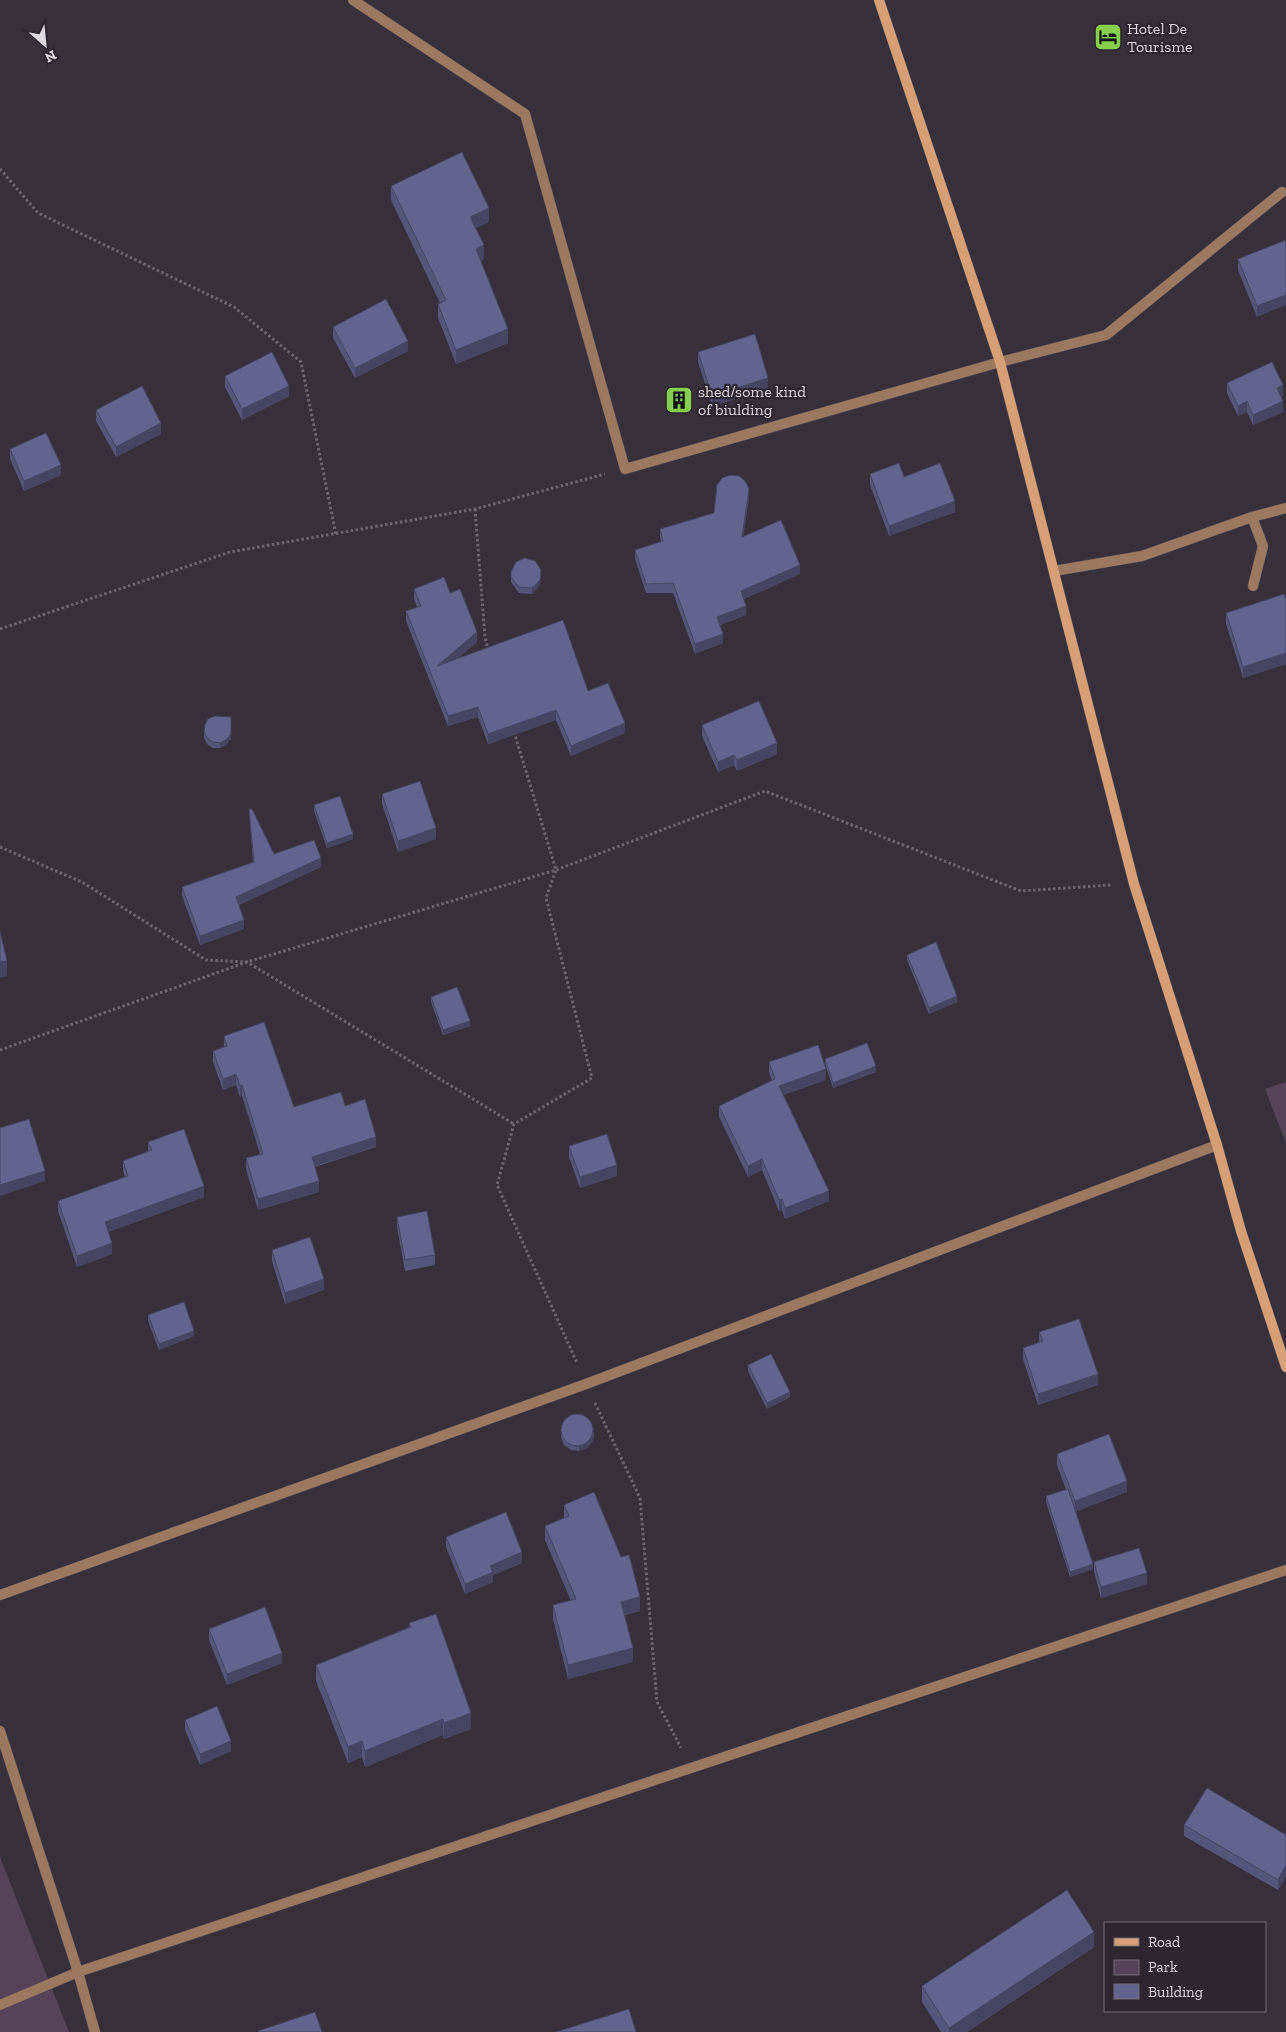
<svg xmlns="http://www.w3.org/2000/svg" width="1286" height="2032" font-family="'Zilla Slab',serif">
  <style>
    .green { fill: #56435a }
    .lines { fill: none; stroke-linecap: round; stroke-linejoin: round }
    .service-casing { stroke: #554d58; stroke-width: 11 }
    .minor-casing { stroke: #554d58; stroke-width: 11 }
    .tertiary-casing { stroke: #554d58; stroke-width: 11 }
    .secondary-casing { stroke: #554d58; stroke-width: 11 }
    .path { stroke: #6d6670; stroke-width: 3; stroke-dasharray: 2.5 2.5; stroke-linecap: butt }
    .service { stroke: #9b785f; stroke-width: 10 }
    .minor { stroke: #9b785f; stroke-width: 10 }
    .tertiary { stroke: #9b785f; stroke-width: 10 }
    .secondary { stroke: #d79f76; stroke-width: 10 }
    .wall { fill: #54557a }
    .shaded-wall { fill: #454563 }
    .building { fill: #62638e; stroke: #454563 }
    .labels { text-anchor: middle; stroke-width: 4.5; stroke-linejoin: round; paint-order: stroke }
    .poi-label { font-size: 16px; fill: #ded8df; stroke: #2d252f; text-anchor: start }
  </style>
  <rect width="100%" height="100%" fill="#372f3a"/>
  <!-- green -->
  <g class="green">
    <polygon points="1286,1082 1286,1143 1265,1089"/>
    <polygon points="0,1856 1,1860 69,2032 0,2032"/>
  </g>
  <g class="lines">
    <!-- service casing -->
    <g class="service-casing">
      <polyline id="service" points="1252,517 1263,546 1253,586"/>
    </g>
    <!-- minor casing -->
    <g class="minor-casing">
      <g id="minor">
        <polyline points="353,0 525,114 625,469 1000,362 1106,335 1282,192 1116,327"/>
        <polyline points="1054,571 1142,556 1252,517 1286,508"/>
        <polyline points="0,1595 586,1384 1217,1145"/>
        <polyline points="0,2005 78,1972 1286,1570"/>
      </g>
    </g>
    <!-- tertiary casing -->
    <g class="tertiary-casing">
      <polyline id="tertiary" points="0,1731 78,1972 95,2032"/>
    </g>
    <!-- secondary casing -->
    <g class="secondary-casing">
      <polyline id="secondary" points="879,0 1000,362 1134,884 1217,1145 1241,1231 1286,1367"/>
    </g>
    <!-- path -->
    <g class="path">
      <polyline points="0,169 38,213 234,307 301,362 336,535"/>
      <polyline points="475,509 485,637 488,650"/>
      <polyline points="0,629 230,552 475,509 605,474"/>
      <polyline points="514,732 556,870 546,898 592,1078 514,1124 497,1185 577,1363"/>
      <polyline points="0,847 82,882 206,960 247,962 514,1124"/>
      <polyline points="0,1050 247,962 556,870 765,791 1021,891 1111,885"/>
      <polyline points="595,1403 640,1498 657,1702 681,1748"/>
    </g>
    <!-- service -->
    <use href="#service" class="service"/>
    <!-- minor -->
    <use href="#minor" class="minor"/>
    <!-- tertiary -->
    <use href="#tertiary" class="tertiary"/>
    <!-- secondary -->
    <use href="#secondary" class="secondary"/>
  </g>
  <!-- wall -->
  <g class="wall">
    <polygon points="391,186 489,222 476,228 484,259 481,261 508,343 456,364 438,318 438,304 440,303 391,200"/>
    <polygon points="1286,240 1257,317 1238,270 1238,259"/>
    <polygon points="333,327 408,351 355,378 333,338"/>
    <polygon points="698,352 768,389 712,406 698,362"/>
    <polygon points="225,376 289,396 242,420 225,387"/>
    <polygon points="1227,383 1283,396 1281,396 1283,412 1253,425 1247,412 1238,416 1227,393"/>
    <polygon points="96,410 161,434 116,457 96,421"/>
    <polygon points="10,449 61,475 24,491 10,459"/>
    <polygon points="870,474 904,477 955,512 889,536 870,485"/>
    <polygon points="749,498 743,536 800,574 744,599 746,615 720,625 723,643 695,654 673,593 646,593 635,559 635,550 661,542 660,538 660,529 714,513"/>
    <polygon points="511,572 541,575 540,585 532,594 519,593 511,582"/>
    <polygon points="414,589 450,593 477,642 458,658 588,691 625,733 571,756 556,720 488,744 478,717 448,726 406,621 406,611 417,607 414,599"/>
    <polygon points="1286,600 1286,664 1243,678 1226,624 1226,613"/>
    <polygon points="702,725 777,754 737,771 734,765 718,772 702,736"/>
    <polygon points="204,732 231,739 226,745 220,748 213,748 207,744 204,738"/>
    <polygon points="382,794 436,839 398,852 382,804"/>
    <polygon points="314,805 353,839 327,848 314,811"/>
    <polygon points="249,809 274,854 321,867 239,905 244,929 200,945 182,896 182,887 253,862"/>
    <polygon points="907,955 957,1002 929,1014 907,960"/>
    <polygon points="431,997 470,1026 443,1035 431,1002"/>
    <polygon points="224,1036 294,1107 345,1106 376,1147 315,1167 319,1192 258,1210 246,1169 246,1158 260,1154 242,1096 240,1097 236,1085 223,1090 213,1062 213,1051 224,1047"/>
    <polygon points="825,1059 876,1072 833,1088 825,1064"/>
    <polygon points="769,1062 826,1080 783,1095 829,1201 785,1219 782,1210 779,1211 762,1170 748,1177 719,1117 719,1106 772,1081 769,1072"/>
    <polygon points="148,1142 204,1197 108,1232 112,1254 77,1267 58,1211 58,1201 125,1177 123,1171 123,1161 148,1151"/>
    <polygon points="569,1146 617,1176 580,1188 569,1157"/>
    <polygon points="397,1217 435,1255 435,1265 405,1271 397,1227"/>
    <polygon points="272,1250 324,1290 285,1304 272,1261"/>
    <polygon points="148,1315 194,1336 159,1350 148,1321"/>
    <polygon points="1039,1332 1098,1385 1038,1405 1023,1359 1023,1348 1039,1342"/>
    <polygon points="748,1365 790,1397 767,1409 748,1371"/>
    <polygon points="561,1431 594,1433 593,1441 587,1448 579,1451 571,1450 564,1445 561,1437"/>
    <polygon points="1057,1454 1127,1492 1076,1511 1093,1569 1070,1577 1046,1502 1046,1496 1066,1490 1057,1465"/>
    <polygon points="564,1505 640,1611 625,1615 633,1662 568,1679 553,1619 553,1605 571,1601 545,1540 545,1526 564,1518"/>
    <polygon points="446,1537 522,1563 493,1575 493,1582 465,1594 446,1547"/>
    <polygon points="1094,1562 1147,1584 1101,1598 1094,1572"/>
    <polygon points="409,1623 471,1729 444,1739 443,1735 365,1767 362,1757 348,1763 316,1681 316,1665 409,1627"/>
    <polygon points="209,1629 282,1663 227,1685 209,1640"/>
    <polygon points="185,1720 231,1751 200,1765 185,1730"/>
    <polygon points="1184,1825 1286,1835 1286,1876 1278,1890 1184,1836"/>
    <polygon points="1094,1947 967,2032 941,2032 922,2002 922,1986"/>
  </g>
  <!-- shaded-wall -->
  <g class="shaded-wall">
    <polygon points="489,208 489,222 470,231 470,217"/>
    <polygon points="484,245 484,259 476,263 476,249"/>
    <polygon points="1286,295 1286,305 1257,317 1257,306"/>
    <polygon points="508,329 508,343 456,364 456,350"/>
    <polygon points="408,341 408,351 355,378 355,368"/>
    <polygon points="768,378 768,389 712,406 712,396"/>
    <polygon points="1283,385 1283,396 1277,398 1277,388"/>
    <polygon points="289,386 289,396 242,420 242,409"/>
    <polygon points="1247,401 1247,412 1238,416 1238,406"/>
    <polygon points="1283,401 1283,412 1253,425 1253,415"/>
    <polygon points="161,423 161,434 116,457 116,447"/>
    <polygon points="61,465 61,475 24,491 24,481"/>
    <polygon points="749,489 749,498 742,546 742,537"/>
    <polygon points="955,501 955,512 889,536 889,526"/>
    <polygon points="800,565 800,574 741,600 741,591"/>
    <polygon points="541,570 540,585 532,594 532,588"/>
    <polygon points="746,606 746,615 717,626 717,617"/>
    <polygon points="477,632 477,642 437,676 437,666"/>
    <polygon points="723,634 723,643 695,654 695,644"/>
    <polygon points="1286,653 1286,664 1243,678 1243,667"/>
    <polygon points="478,707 478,717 448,726 448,716"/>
    <polygon points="556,710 556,720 488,744 488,734"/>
    <polygon points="231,717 231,739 226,745 220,748 220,743"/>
    <polygon points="625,723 625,733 571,756 571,746"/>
    <polygon points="777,743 777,754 737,771 737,760"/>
    <polygon points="734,755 734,765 718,772 718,762"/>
    <polygon points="436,828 436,839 398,852 398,841"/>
    <polygon points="353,834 353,839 327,848 327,843"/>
    <polygon points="321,858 321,867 236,906 236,897"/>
    <polygon points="244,920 244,929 200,945 200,936"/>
    <polygon points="7,961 7,976 0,978 0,962"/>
    <polygon points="957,996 957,1002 929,1014 929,1008"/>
    <polygon points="470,1021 470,1026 443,1035 443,1030"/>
    <polygon points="876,1066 876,1072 833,1088 833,1083"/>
    <polygon points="826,1069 826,1080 779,1096 779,1086"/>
    <polygon points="236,1074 236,1085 223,1090 223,1079"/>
    <polygon points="242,1085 242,1096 240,1097 240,1086"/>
    <polygon points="376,1137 376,1147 312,1167 312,1157"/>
    <polygon points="762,1159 762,1170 748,1177 748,1166"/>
    <polygon points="617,1165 617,1176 580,1188 580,1177"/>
    <polygon points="45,1171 45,1181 0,1196 0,1185"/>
    <polygon points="319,1181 319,1192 258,1210 258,1199"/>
    <polygon points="204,1186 204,1197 105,1233 105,1222"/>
    <polygon points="829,1191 829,1201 785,1219 785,1208"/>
    <polygon points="782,1199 782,1210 779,1211 779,1200"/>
    <polygon points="112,1243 112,1254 77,1267 77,1256"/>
    <polygon points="324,1279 324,1290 285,1304 285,1293"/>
    <polygon points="194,1331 194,1336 159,1350 159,1344"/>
    <polygon points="1098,1374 1098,1385 1038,1405 1038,1394"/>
    <polygon points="790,1392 790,1397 767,1409 767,1403"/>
    <polygon points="594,1427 593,1441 587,1448 579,1451 579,1446"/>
    <polygon points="1127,1481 1127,1492 1075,1512 1075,1501"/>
    <polygon points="522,1552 522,1563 493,1575 493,1582 465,1594 465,1584 490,1566"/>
    <polygon points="1093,1564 1093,1569 1070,1577 1070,1572"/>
    <polygon points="1147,1573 1147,1584 1101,1598 1101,1587"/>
    <polygon points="640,1597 640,1611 621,1616 621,1602"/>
    <polygon points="633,1648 633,1662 568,1679 568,1665"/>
    <polygon points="282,1653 282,1663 227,1685 227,1674"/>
    <polygon points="471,1713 471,1729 444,1739 444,1723"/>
    <polygon points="443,1719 443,1735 365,1767 365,1751"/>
    <polygon points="231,1741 231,1751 200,1765 200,1754"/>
    <polygon points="362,1741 362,1757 348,1763 348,1747"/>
    <polygon points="1286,1865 1286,1876 1278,1890 1278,1880"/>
    <polygon points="1094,1932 1094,1947 967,2032 949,2032 949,2028"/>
  </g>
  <!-- building -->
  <g class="building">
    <polygon points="462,152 489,208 470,217 484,245 476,249 508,329 456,350 438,304 446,300 391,186"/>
    <polygon points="1286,240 1286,295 1257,306 1238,259"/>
    <polygon points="386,299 408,341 355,368 333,327"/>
    <polygon points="755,334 768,378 712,396 698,352"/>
    <polygon points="272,352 289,386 242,409 225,376"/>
    <polygon points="1272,362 1283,385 1277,388 1283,401 1253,415 1247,401 1238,406 1227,383"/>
    <polygon points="142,386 161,423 116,447 96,410"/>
    <polygon points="46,433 61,465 24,481 10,449"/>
    <polygon points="899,463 904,477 940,463 955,501 889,526 870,474"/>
    <polygon points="731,475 739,476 745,481 749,489 742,537 781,520 800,565 741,591 746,606 717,617 723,634 695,644 673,583 646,584 635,550 663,541 660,529 714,513 717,485 722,478"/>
    <polygon points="525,558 535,561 541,570 540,580 532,588 519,587 511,577 511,572 516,562"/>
    <polygon points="444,577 450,593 460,589 477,632 437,666 563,620 588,691 608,683 625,723 571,746 556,710 488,734 478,707 448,716 406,611 421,606 414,589"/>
    <polygon points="1284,594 1286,600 1286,653 1243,667 1226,613"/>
    <polygon points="759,701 777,743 737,760 734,755 718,762 702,725"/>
    <polygon points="215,716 231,717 231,734 226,740 220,743 213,742 207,738 204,732 205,725 208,719"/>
    <polygon points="420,781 436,828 398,841 382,794"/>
    <polygon points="340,796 353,834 327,843 314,805"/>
    <polygon points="249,809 252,809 274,854 314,840 321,858 236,897 244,920 200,936 182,887 254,862"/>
    <polygon points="0,932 7,961 0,962"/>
    <polygon points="936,942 957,996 929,1008 907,955"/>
    <polygon points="457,987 470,1021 443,1030 431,997"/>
    <polygon points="264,1022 294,1107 341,1092 345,1106 365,1099 376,1137 312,1157 319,1181 258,1199 246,1158 263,1154 242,1085 240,1086 236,1074 223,1079 213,1051 227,1046 224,1036"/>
    <polygon points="867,1043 876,1066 833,1083 825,1059"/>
    <polygon points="818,1045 826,1069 779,1086 829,1191 785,1208 782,1199 779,1200 762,1159 748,1166 719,1106 775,1079 769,1062"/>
    <polygon points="29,1119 45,1171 0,1185 0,1128"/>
    <polygon points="184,1129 204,1186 105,1222 112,1243 77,1256 58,1201 128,1176 123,1161 152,1150 148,1142"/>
    <polygon points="607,1134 617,1165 580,1177 569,1146"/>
    <polygon points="427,1211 435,1255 405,1260 397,1217"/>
    <polygon points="310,1237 324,1279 285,1293 272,1250"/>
    <polygon points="184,1302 194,1331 159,1344 148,1315"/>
    <polygon points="1079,1319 1098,1374 1038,1394 1023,1348 1043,1341 1039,1332"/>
    <polygon points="771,1354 790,1392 767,1403 748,1365"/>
    <circle cx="577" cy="1430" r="16"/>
    <polygon points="1109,1434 1127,1481 1075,1501 1057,1454"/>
    <polygon points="1068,1489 1093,1564 1070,1572 1046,1496"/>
    <polygon points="594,1492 621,1557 629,1555 640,1597 621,1602 633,1648 568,1665 553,1605 576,1599 545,1526 569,1516 564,1505"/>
    <polygon points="506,1512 522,1552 490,1566 493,1572 465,1584 446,1537"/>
    <polygon points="1139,1548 1147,1573 1101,1587 1094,1562"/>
    <polygon points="265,1607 282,1653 227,1674 209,1629"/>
    <polygon points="436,1614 471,1713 444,1723 443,1719 365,1751 362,1741 348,1747 316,1665 411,1627 409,1623"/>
    <polygon points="217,1706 231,1741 200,1754 185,1720"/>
    <polygon points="1207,1788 1286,1835 1286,1865 1278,1880 1184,1825"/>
    <polygon points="1067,1890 1094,1932 949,2028 922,1986"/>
    <polygon points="629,2009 636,2032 556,2032"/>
    <polygon points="315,2012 322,2032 259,2032 258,2031"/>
  </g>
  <!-- icons -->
  <defs>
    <g id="hotel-square" transform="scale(1.4375)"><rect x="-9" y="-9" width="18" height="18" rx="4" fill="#85cf4d" stroke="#2d252f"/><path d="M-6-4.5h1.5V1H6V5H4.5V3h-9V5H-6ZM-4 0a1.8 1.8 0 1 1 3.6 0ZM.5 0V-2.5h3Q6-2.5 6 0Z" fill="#111"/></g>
    <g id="building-square" transform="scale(1.4375)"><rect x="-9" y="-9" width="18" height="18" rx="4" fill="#85cf4d" stroke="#2d252f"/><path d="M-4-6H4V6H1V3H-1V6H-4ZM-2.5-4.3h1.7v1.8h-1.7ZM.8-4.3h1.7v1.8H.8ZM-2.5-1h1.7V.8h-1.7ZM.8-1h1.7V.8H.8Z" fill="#111"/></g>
  </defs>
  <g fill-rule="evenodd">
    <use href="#hotel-square" x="1108" y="37"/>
    <use href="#building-square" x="679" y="400"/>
  </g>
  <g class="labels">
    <!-- poi labels -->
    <g class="poi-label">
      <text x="1127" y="34">Hotel De<tspan x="1127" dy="18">Tourisme</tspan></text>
      <text x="698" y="397">shed/some kind<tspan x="698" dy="18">of biulding</tspan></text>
    </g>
  </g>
  <!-- legend -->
  <rect x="1104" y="1922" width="162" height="90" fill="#2d252f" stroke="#746d75"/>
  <rect x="1114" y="1938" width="25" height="8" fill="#d79f76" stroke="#746d75"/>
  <text x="1148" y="1947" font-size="15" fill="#ded8df">Road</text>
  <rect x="1114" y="1960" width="25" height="15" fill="#56435a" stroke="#746d75"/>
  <text x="1148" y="1972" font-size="15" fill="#ded8df">Park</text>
  <rect x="1114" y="1984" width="25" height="15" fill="#62638e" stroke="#746d75"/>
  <text x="1148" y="1997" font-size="15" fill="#ded8df">Building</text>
  <!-- north arrow -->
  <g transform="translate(45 45) rotate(153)" stroke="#2d252f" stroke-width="4" paint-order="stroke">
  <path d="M0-4L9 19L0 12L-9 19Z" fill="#ded8df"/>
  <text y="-8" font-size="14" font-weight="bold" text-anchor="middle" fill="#ded8df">N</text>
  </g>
</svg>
